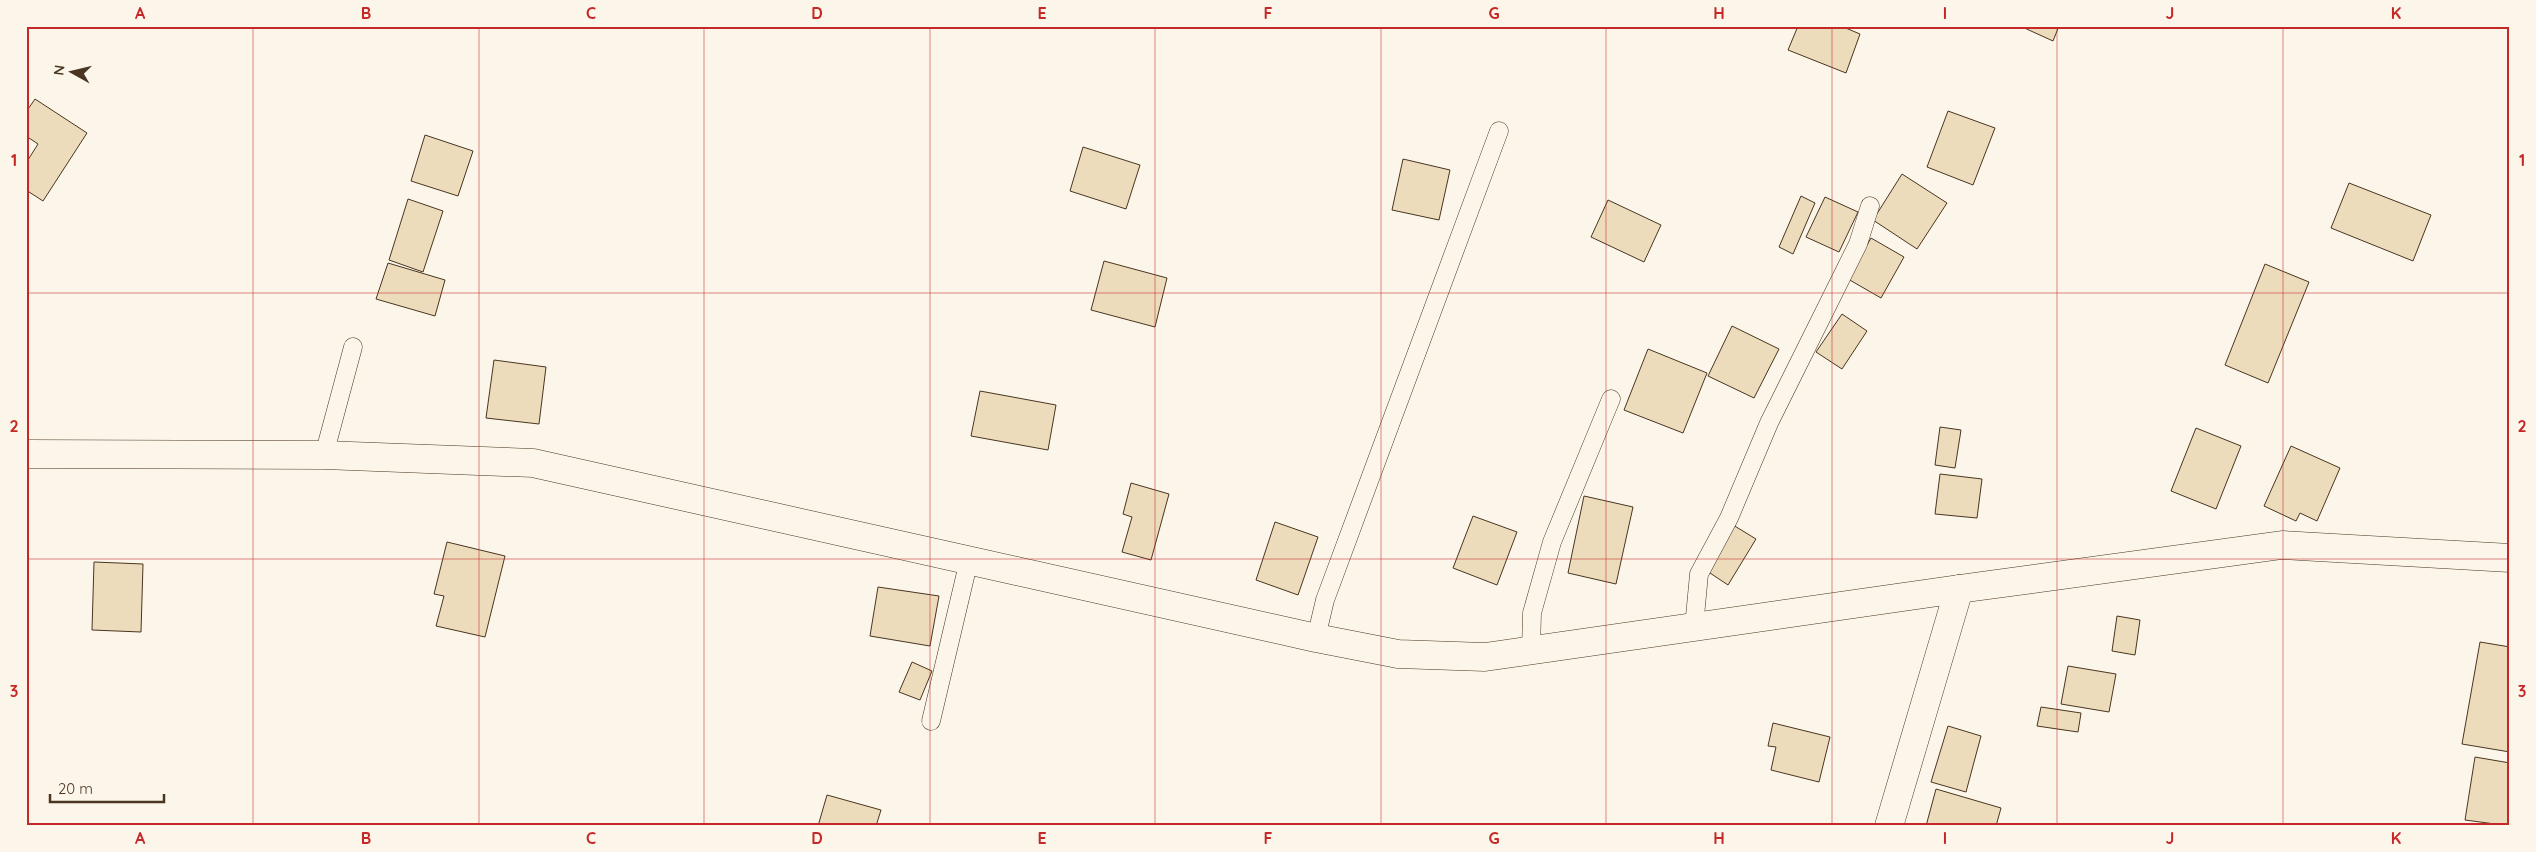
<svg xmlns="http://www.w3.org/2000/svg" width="2536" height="852" font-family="Quicksand,sans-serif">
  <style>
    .building { fill: #ecdcbc; stroke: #4a3520 }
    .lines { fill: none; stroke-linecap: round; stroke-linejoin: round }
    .service-casing { stroke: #4a3520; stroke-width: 19 }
    .minor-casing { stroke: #4a3520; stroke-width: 29 }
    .service { stroke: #fbf6e9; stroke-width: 18 }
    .minor { stroke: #fbf6e9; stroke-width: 28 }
    .grid { fill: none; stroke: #c62828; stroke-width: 1; stroke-opacity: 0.55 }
    .neatline { fill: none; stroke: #c62828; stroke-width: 2 }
    .grid-label { font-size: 16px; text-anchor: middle; font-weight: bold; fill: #c62828 }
  </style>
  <rect width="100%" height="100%" fill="#fbf6e9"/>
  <!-- building -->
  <g class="building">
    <polygon points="1798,26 1841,26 1860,34 1846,73 1788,50"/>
    <polygon points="2020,26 2059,26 2053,41"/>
    <polygon points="35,99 87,133 43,201 26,190 26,163 38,144 26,136 26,112"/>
    <polygon points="1948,111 1995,128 1973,185 1927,167"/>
    <polygon points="425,135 473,151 458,196 411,181"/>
    <polygon points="1083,147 1140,165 1126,209 1070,191"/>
    <polygon points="1403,159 1450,170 1439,220 1392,210"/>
    <polygon points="1902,174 1947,203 1917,249 1873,220"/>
    <polygon points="2349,183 2431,215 2413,261 2331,228"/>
    <polygon points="1801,196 1815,203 1793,254 1779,247"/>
    <polygon points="1825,197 1858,212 1839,252 1806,237"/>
    <polygon points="408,199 443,211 423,272 389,260"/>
    <polygon points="1608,200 1661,225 1644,262 1591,237"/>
    <polygon points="1871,238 1904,257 1881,298 1848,279"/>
    <polygon points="1104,261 1167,278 1155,327 1091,310"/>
    <polygon points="388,263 445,280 435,316 376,299"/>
    <polygon points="2265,264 2309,282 2268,383 2225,365"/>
    <polygon points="1842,314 1867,331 1842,369 1816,352"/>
    <polygon points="1732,326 1779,349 1754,398 1708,376"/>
    <polygon points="1648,349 1707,373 1683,433 1624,410"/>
    <polygon points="494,360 546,367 539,424 486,418"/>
    <polygon points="980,391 1056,405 1048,450 971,436"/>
    <polygon points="1940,427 1961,430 1955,468 1935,465"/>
    <polygon points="2196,428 2241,446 2216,509 2171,491"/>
    <polygon points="2291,446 2340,468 2317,521 2300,513 2296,521 2264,506"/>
    <polygon points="1940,474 1982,479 1977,518 1935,514"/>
    <polygon points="1131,483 1169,494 1151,560 1122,552 1132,517 1123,514"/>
    <polygon points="1584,496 1633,507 1616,584 1568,573"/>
    <polygon points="1473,516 1517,532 1497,585 1453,568"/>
    <polygon points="1275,522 1318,537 1298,595 1256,580"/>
    <polygon points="1733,525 1756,539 1728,585 1704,569"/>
    <polygon points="447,542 505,556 485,637 436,626 444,596 434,594"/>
    <polygon points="94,562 143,564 141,632 92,630"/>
    <polygon points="878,587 939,596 930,646 870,636"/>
    <polygon points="2117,616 2140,620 2135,655 2112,651"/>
    <polygon points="2480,642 2510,647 2510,752 2462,744"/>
    <polygon points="912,662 932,671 920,700 899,692"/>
    <polygon points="2068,666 2116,674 2109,712 2061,704"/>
    <polygon points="2041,707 2081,713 2078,732 2037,726"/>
    <polygon points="1773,723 1830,737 1819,782 1771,770 1776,747 1768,746"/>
    <polygon points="1948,726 1981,736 1966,792 1931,782"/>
    <polygon points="2475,757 2510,763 2510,826 2465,820"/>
    <polygon points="1936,789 2001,808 1996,826 1926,826"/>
    <polygon points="827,795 881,810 876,826 818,826"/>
  </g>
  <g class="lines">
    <!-- service casing -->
    <g class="service-casing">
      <g id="service">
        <polyline points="324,455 353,347"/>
        <polyline points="1694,627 1699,574 1729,518 1769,423 1858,244 1870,206"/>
        <polyline points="1316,638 1325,600 1499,131"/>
        <polyline points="1531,650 1532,613 1552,542 1611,399"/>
        <polyline points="931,721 969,560"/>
      </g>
    </g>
    <!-- minor casing -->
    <g class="minor-casing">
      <g id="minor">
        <polyline points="26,454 324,455 533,463 1316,638 1398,654 1485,657 1959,589 2282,545 2510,558"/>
        <polyline points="1889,826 1959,589"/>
      </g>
    </g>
    <!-- service -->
    <use href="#service" class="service"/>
    <!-- minor -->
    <use href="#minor" class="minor"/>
  </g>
  <!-- grid -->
  <path class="grid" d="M253,26V826M479,26V826M704,26V826M930,26V826M1155,26V826M1381,26V826M1606,26V826M1832,26V826M2057,26V826M2283,26V826M26,293H2510M26,559H2510"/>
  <!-- border -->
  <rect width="2536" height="852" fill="none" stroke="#fbf6e9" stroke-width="55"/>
  <!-- north arrow -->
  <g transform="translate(72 72) rotate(278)" stroke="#fbf6e9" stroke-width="4" paint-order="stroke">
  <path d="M0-4L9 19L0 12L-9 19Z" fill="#4a3520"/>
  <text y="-8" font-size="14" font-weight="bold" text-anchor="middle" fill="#4a3520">N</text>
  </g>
  <!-- scale -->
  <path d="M50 794v8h114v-8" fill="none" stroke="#4a3520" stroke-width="2.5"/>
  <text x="58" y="794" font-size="15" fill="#4a3520" stroke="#fbf6e9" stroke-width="4" paint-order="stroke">20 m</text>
  <rect x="28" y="28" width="2480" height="796" class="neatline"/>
  <g class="grid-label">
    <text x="140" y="19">A</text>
    <text x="366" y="19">B</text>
    <text x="591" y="19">C</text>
    <text x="817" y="19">D</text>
    <text x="1042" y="19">E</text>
    <text x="1268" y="19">F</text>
    <text x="1494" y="19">G</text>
    <text x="1719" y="19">H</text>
    <text x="1945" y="19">I</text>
    <text x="2170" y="19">J</text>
    <text x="2396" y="19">K</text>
    <text x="14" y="166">1</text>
    <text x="2522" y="166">1</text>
    <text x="14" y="432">2</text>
    <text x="2522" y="432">2</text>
    <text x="14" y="697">3</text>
    <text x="2522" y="697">3</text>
    <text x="140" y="844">A</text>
    <text x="366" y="844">B</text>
    <text x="591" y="844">C</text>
    <text x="817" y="844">D</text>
    <text x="1042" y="844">E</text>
    <text x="1268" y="844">F</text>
    <text x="1494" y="844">G</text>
    <text x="1719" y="844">H</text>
    <text x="1945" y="844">I</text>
    <text x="2170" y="844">J</text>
    <text x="2396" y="844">K</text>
  </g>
</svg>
